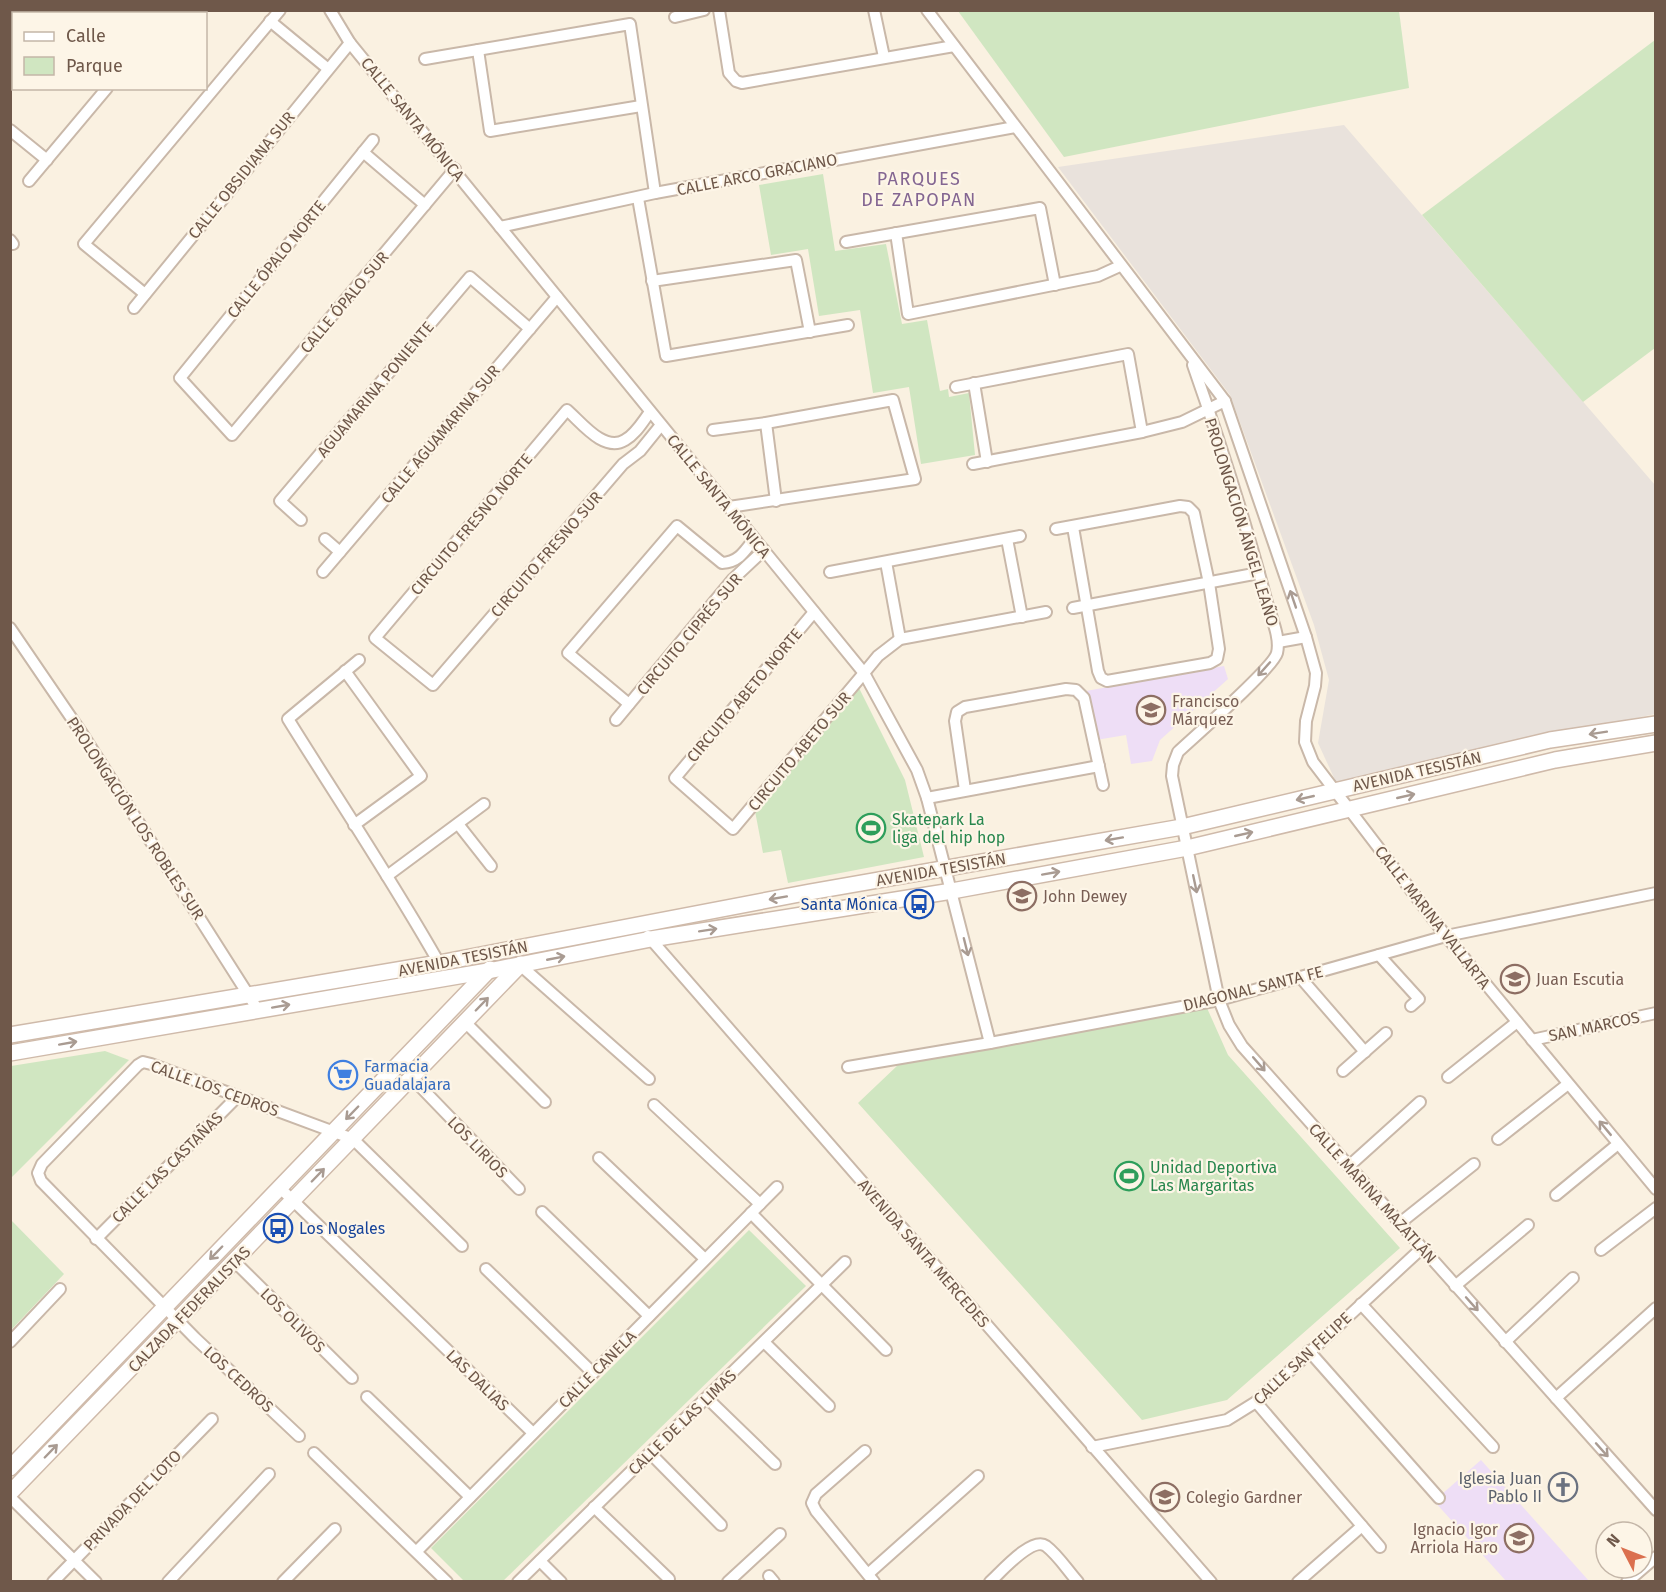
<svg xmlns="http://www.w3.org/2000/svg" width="1666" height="1592" font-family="'Fira Sans',sans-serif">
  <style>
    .industrial { fill: #e9e2dc }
    .education { fill: #eedef6 }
    .green { fill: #d0e6c1 }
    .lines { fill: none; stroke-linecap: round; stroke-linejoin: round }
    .street-casing { stroke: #c9b8a9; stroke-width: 14 }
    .secondary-casing { stroke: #cfbaaa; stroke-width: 18 }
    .street { stroke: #fff; stroke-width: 10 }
    .secondary { stroke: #fff; stroke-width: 15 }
    .oneway { stroke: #a99b92 }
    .labels { text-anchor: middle; stroke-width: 4.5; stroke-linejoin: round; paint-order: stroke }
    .street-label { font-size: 16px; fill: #6f584a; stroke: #fdf5e7 }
    .education-label { font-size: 16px; fill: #785e54; stroke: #fdf5e7; text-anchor: start }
    .leisure-label { font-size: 16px; fill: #27864d; stroke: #fdf5e7; text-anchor: start }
    .transit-label { font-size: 16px; fill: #164399; stroke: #fdf5e7; text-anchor: end }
    .shop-label { font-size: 16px; fill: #366cbe; stroke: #fdf5e7; text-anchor: start }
    .worship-label { font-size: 16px; fill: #5b616d; stroke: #fdf5e7; text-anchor: end }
    .neighbourhood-label { font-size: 18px; letter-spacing: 1.5px; fill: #846692; stroke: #fdf5e7 }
  </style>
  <rect width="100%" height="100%" fill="#faf1e1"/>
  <!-- industrial -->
  <polygon class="industrial" points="1344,125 1655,485 1655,714 1336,782 1318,743 1329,680 1314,625 1230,395 1058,167"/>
  <!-- education -->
  <g class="education">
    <polygon points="1224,666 1228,679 1160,740 1152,761 1131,764 1126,735 1096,740 1086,691"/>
    <polygon points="1481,1460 1589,1581 1506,1581 1434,1501"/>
  </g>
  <!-- green -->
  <g class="green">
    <polygon points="958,11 1399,11 1409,88 1064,157"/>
    <polygon points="1655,40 1655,348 1583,402 1422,215"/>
    <polygon points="823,174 835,251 886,244 902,324 927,320 940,391 948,389 949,397 969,393 975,455 921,464 909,387 873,393 860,310 819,316 808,249 771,255 759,185"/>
    <polygon points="859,688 905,780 924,857 788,883 781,850 763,853 755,811"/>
    <polygon points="1207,1008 1228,1055 1400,1248 1227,1400 1142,1420 858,1103 898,1065"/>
    <polygon points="105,1051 129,1060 11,1178 11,1066"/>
    <polygon points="10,1219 64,1274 11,1330 10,1330"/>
    <polygon points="749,1230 806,1286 503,1581 464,1581 431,1548"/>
  </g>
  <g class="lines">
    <!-- street casing -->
    <g class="street-casing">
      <g id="street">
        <polyline points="330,10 350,43 864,673 917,770 927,798 990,1043"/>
        <polyline points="719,10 729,73 736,81 742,83 954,46"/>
        <polyline points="874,10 884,57"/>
        <polyline points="927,10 1225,401 1306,637 1316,673 1315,686 1306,721 1305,742 1313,762 1446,936 1656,1189"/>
        <polyline points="67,14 69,10"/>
        <polyline points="169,14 172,10"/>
        <polyline points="675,17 704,10"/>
        <polyline points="270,21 327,68"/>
        <polyline points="478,50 490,131 641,106"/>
        <polyline points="425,59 630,24 655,193"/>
        <polyline points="10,80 14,76"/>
        <polyline points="10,130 47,160"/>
        <polyline points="373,140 180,378 232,435 455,169"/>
        <polyline points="363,152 425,205"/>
        <polyline points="29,181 107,88"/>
        <polyline points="638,198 666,356 848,325"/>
        <polyline points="500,227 655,193 1015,127"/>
        <polyline points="896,233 908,314 1098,276 1120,266"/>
        <polyline points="10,240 13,244"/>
        <polyline points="846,242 1040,208 1055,285"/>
        <polyline points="652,281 796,260 810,332"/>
        <polyline points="145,294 84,244 280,10"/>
        <polyline points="134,308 350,43"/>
        <path d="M1193,365C1220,442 1245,520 1266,599C1270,615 1281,637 1277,653C1273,668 1194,737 1178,752L1173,765L1172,776L1219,1000L1229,1025L1242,1046L1656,1510"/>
        <polyline points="974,383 987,462"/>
        <polyline points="956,387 1128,354 1142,432"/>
        <path d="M650,412C643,421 636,434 625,440C604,453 581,422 567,410L375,638L433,685L623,464L640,451L661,425"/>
        <polyline points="766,423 776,501"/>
        <polyline points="713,430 766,423 893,400 915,479 729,507"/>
        <polyline points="973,464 1142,432 1182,422 1225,401"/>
        <polyline points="301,520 280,501 470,277 530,329"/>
        <polyline points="1056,529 1180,506 1188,507 1194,513 1209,583 1219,649 1217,659 1210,663 1107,681 1101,678 1098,671 1073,527"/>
        <polyline points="325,539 340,552"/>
        <polyline points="1007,539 1022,617"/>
        <polyline points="886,562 900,639"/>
        <polyline points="323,572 557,297"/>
        <polyline points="830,572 1020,536"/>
        <polyline points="1073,608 1259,573"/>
        <polyline points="814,612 675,778 733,829 864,673 878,656 900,639 1046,612"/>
        <polyline points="10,628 83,735 258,1010"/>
        <polyline points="1278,642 1306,637"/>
        <path d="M359,660L288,719C339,801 392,880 439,963"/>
        <polyline points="345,671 421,776 354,825"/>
        <path d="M629,704L568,653L677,526L722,563C739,562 745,551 754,539"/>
        <polyline points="616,720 733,579 764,550"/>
        <polyline points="965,790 955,721 957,712 965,707 1066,689 1076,690 1084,698 1103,785"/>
        <polyline points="927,798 1099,766"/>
        <polyline points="458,824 491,866"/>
        <polyline points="387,876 484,804"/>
        <polyline points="648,936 1211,1582"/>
        <polyline points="1379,955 1419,999 1411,1006"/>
        <polyline points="520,965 649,1079"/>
        <polyline points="1300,977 1365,1052"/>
        <polyline points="465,1022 545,1102"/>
        <polyline points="1532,1040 1656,1013"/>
        <polyline points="848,1067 990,1043 1219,1000 1446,936 1656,893"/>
        <polyline points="1343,1071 1386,1033"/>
        <polyline points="1448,1077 1517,1022"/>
        <polyline points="412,1078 519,1189"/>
        <polyline points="654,1105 760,1204"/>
        <polyline points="1498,1139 1568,1084"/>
        <polyline points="599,1158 705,1259"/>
        <polyline points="1349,1166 1420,1102"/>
        <polyline points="280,1188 533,1433"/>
        <polyline points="1556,1195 1618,1144"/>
        <polyline points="542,1212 649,1316"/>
        <polyline points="751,1213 886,1350"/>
        <polyline points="1400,1223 1474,1164"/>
        <polyline points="96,1239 238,1096"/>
        <polyline points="1601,1250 1656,1208"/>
        <polyline points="235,1262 352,1378"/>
        <polyline points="486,1269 593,1373"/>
        <polyline points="1455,1286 1528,1225"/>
        <polyline points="1361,1304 1493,1447"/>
        <polyline points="10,1342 60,1289"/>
        <polyline points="764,1342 829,1406"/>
        <polyline points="1505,1342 1573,1278"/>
        <polyline points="1309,1351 1439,1498"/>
        <polyline points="367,1397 470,1497"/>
        <polyline points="707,1398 775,1464"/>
        <polyline points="1556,1398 1656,1308"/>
        <polyline points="1256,1402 1380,1547"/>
        <polyline points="299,1436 195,1338 41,1181 38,1173 42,1164 138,1065 143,1062 151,1064 353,1139 462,1246"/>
        <polyline points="1092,1447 1227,1420 1256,1402 1422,1248"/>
        <polyline points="865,1451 816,1494 812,1503 816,1511 874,1582"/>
        <polyline points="314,1453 447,1582"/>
        <polyline points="650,1453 721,1525"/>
        <polyline points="10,1497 96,1582"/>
        <polyline points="594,1507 669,1579"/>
        <polyline points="417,1551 777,1187"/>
        <polyline points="540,1561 561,1582"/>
        <polyline points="868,1574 978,1476"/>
        <polyline points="769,1576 774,1582"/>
        <polyline points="53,1582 212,1419"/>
        <polyline points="168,1582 269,1474"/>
        <polyline points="283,1582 335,1529"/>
        <polyline points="518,1582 845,1262"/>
        <polyline points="728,1582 780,1534"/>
        <path d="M990,1582C1001,1572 1032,1536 1046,1546C1058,1555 1068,1571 1078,1582"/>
        <polyline points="1298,1582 1362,1526"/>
        <polyline points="1627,1582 1656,1557"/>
      </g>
    </g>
    <!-- secondary casing -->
    <g class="secondary-casing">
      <g id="secondary">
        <polyline points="10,1035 439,963 810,892 1182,827 1550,740 1656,724"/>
        <polyline points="10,1053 488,971 651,939 952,891 1187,848 1555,760 1656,743"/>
        <polyline points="10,1468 490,969"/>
        <polyline points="10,1493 521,964"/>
      </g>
    </g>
    <!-- street -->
    <use href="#street" class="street"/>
    <!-- secondary -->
    <use href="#secondary" class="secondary"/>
  </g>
  <!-- one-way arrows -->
  <defs><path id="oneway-shaft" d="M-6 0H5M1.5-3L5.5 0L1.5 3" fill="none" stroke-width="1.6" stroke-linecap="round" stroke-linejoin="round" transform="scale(1.5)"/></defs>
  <g class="oneway">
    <use href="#oneway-shaft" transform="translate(1293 599) rotate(-109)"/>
    <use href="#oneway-shaft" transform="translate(1264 669) rotate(132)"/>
    <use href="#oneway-shaft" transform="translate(1598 733) rotate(171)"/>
    <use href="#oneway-shaft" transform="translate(1406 796) rotate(-13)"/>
    <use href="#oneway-shaft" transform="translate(1305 798) rotate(167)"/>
    <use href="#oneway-shaft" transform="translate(1244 834) rotate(-13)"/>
    <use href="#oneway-shaft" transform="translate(1114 839) rotate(170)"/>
    <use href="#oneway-shaft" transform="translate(1051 873) rotate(-10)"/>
    <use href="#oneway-shaft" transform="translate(1195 884) rotate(78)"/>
    <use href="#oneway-shaft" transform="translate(778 898) rotate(170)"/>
    <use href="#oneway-shaft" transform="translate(708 930) rotate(-9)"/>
    <use href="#oneway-shaft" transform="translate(966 947) rotate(76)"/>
    <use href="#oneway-shaft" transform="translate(556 958) rotate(-11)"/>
    <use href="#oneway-shaft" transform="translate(482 1004) rotate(-46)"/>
    <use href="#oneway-shaft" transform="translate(281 1006) rotate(-10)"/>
    <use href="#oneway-shaft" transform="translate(68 1043) rotate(-10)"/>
    <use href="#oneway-shaft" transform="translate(1259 1064) rotate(49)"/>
    <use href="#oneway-shaft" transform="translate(352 1113) rotate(134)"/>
    <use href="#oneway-shaft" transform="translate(1605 1128) rotate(-130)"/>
    <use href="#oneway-shaft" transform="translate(318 1175) rotate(-46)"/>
    <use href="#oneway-shaft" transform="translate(216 1253) rotate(134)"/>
    <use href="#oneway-shaft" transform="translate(1472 1304) rotate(48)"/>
    <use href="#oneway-shaft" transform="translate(1602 1450) rotate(48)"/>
    <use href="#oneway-shaft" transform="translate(51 1451) rotate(-46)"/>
  </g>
  <!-- icons -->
  <defs>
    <g id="school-ring" transform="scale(1.5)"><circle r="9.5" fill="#fdf5e7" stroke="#8d6e63" stroke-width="1.5"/><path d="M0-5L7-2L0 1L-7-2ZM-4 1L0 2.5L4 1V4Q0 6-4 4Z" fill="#8d6e63"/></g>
    <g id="stadium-ring" transform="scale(1.5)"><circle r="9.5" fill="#fdf5e7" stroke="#2e9e5b" stroke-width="1.5"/><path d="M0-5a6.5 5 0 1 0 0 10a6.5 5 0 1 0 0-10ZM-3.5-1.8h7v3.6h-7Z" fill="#2e9e5b"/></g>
    <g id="bus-ring" transform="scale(1.5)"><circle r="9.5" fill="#fdf5e7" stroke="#1a4fb4" stroke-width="1.5"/><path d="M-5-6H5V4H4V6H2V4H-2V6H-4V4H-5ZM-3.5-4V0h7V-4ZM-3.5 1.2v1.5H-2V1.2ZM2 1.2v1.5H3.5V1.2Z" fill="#1a4fb4"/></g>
    <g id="supermarket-ring" transform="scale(1.5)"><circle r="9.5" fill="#fdf5e7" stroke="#3f7fe0" stroke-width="1.5"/><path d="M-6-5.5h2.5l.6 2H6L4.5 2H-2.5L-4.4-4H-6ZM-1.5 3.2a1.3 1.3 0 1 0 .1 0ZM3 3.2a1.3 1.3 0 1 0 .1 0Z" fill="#3f7fe0"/></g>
    <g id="church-ring" transform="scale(1.5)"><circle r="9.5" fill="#fdf5e7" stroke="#6b7280" stroke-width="1.5"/><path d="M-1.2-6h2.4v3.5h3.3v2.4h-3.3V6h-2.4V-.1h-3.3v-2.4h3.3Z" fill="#6b7280"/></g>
  </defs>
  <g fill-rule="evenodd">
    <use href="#school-ring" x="1151" y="710"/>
    <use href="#stadium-ring" x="871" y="828"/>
    <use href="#school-ring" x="1022" y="896"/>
    <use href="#bus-ring" x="919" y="904"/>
    <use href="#school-ring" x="1515" y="979"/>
    <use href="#supermarket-ring" x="343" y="1075"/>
    <use href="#stadium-ring" x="1129" y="1176"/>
    <use href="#bus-ring" x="278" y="1228"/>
    <use href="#church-ring" x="1563" y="1487"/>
    <use href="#school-ring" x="1165" y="1497"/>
    <use href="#school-ring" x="1519" y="1538"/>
  </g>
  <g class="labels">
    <!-- street labels -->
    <g class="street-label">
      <text transform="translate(413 119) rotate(51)" y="6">CALLE SANTA MÓNICA</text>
      <text transform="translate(757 174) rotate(-11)" y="6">CALLE ARCO GRACIANO</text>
      <text transform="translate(241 175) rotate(-51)" y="6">CALLE OBSIDIANA SUR</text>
      <text transform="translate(276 259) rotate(-51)" y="6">CALLE ÓPALO NORTE</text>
      <text transform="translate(344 302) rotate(-50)" y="6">CALLE ÓPALO SUR</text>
      <text transform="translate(375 389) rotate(-50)" y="6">AGUAMARINA PONIENTE</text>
      <text transform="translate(440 434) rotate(-50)" y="6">CALLE AGUAMARINA SUR</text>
      <text transform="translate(719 496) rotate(51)" y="6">CALLE SANTA MÓNICA</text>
      <text transform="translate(1242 522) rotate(73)" y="6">PROLONGACIÓN ÁNGEL LEAÑO</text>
      <text transform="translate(471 524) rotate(-50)" y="6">CIRCUITO FRESNO NORTE</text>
      <text transform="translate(546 554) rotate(-49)" y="6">CIRCUITO FRESNO SUR</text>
      <text transform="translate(689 634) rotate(-50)" y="6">CIRCUITO CIPRÉS SUR</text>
      <text transform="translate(744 695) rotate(-50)" y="6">CIRCUITO ABETO NORTE</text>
      <text transform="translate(799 751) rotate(-50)" y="6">CIRCUITO ABETO SUR</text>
      <text transform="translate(1417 771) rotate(-13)" y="6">AVENIDA TESISTÁN</text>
      <text transform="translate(136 818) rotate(57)" y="6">PROLONGACIÓN LOS ROBLES SUR</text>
      <text transform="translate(941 869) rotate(-10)" y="6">AVENIDA TESISTÁN</text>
      <text transform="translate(1433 917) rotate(52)" y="6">CALLE MARINA VALLARTA</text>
      <text transform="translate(463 958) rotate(-11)" y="6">AVENIDA TESISTÁN</text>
      <text transform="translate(1253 988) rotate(-14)" y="6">DIAGONAL SANTA FE</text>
      <text transform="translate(1594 1026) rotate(-12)" y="6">SAN MARCOS</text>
      <text transform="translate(215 1088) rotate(20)" y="6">CALLE LOS CEDROS</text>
      <text transform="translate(478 1147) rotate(46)" y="6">LOS LIRIOS</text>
      <text transform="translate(167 1167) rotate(-45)" y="6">CALLE LAS CASTAÑAS</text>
      <text transform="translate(1373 1193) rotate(48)" y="6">CALLE MARINA MAZATLÁN</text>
      <text transform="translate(924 1253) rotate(49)" y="6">AVENIDA SANTA MERCEDES</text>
      <text transform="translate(189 1309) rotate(-46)" y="6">CALZADA FEDERALISTAS</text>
      <text transform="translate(293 1320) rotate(45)" y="6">LOS OLIVOS</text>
      <text transform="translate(1302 1358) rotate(-43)" y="6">CALLE SAN FELIPE</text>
      <text transform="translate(597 1369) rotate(-45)" y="6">CALLE CANELA</text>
      <text transform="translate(239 1379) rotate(43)" y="6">LOS CEDROS</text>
      <text transform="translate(478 1380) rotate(44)" y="6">LAS DALIAS</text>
      <text transform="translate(682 1422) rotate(-44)" y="6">CALLE DE LAS LIMAS</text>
      <text transform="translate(132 1500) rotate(-46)" y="6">PRIVADA DEL LOTO</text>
    </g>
    <!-- education labels -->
    <g class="education-label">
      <text x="1172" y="707">Francisco<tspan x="1172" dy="18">Márquez</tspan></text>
      <text x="1043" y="902">John Dewey</text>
      <text x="1536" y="985">Juan Escutia</text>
      <text x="1186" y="1503">Colegio Gardner</text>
      <text x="1498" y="1535" text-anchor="end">Ignacio Igor<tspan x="1498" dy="18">Arriola Haro</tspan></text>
    </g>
    <!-- leisure labels -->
    <g class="leisure-label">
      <text x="892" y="825">Skatepark La<tspan x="892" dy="18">liga del hip hop</tspan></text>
      <text x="1150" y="1173">Unidad Deportiva<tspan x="1150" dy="18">Las Margaritas</tspan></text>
    </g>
    <!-- transit labels -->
    <g class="transit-label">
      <text x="898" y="910">Santa Mónica</text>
      <text x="299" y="1234" text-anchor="start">Los Nogales</text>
    </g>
    <!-- shop labels -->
    <g class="shop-label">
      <text x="364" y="1072">Farmacia<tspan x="364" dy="18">Guadalajara</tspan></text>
    </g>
    <!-- worship labels -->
    <g class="worship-label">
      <text x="1542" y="1484">Iglesia Juan<tspan x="1542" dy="18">Pablo II</tspan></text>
    </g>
    <!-- neighbourhood labels -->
    <g class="neighbourhood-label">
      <text x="919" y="185">PARQUES<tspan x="919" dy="21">DE ZAPOPAN</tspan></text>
    </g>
  </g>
  <!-- border -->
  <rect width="1666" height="1592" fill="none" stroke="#6f584a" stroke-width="24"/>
  <!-- legend -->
  <rect x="12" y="12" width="195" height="78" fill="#fdf5e7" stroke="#c4b6a8" stroke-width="1.5"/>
  <rect x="24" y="32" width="30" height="9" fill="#ffffff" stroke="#c4b6a8" stroke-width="1.5"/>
  <text x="66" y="42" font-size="18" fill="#6f584a">Calle</text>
  <rect x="24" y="57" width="30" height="18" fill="#d0e6c1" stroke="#c4b6a8" stroke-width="1.5"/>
  <text x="66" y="72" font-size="18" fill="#6f584a">Parque</text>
  <!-- north arrow -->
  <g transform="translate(1624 1550) rotate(312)"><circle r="28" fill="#fdf5e7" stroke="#c4b6a8" stroke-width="1.5"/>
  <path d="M0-4.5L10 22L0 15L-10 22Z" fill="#db704f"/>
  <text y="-9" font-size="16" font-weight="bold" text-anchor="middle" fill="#6f584a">N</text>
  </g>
</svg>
